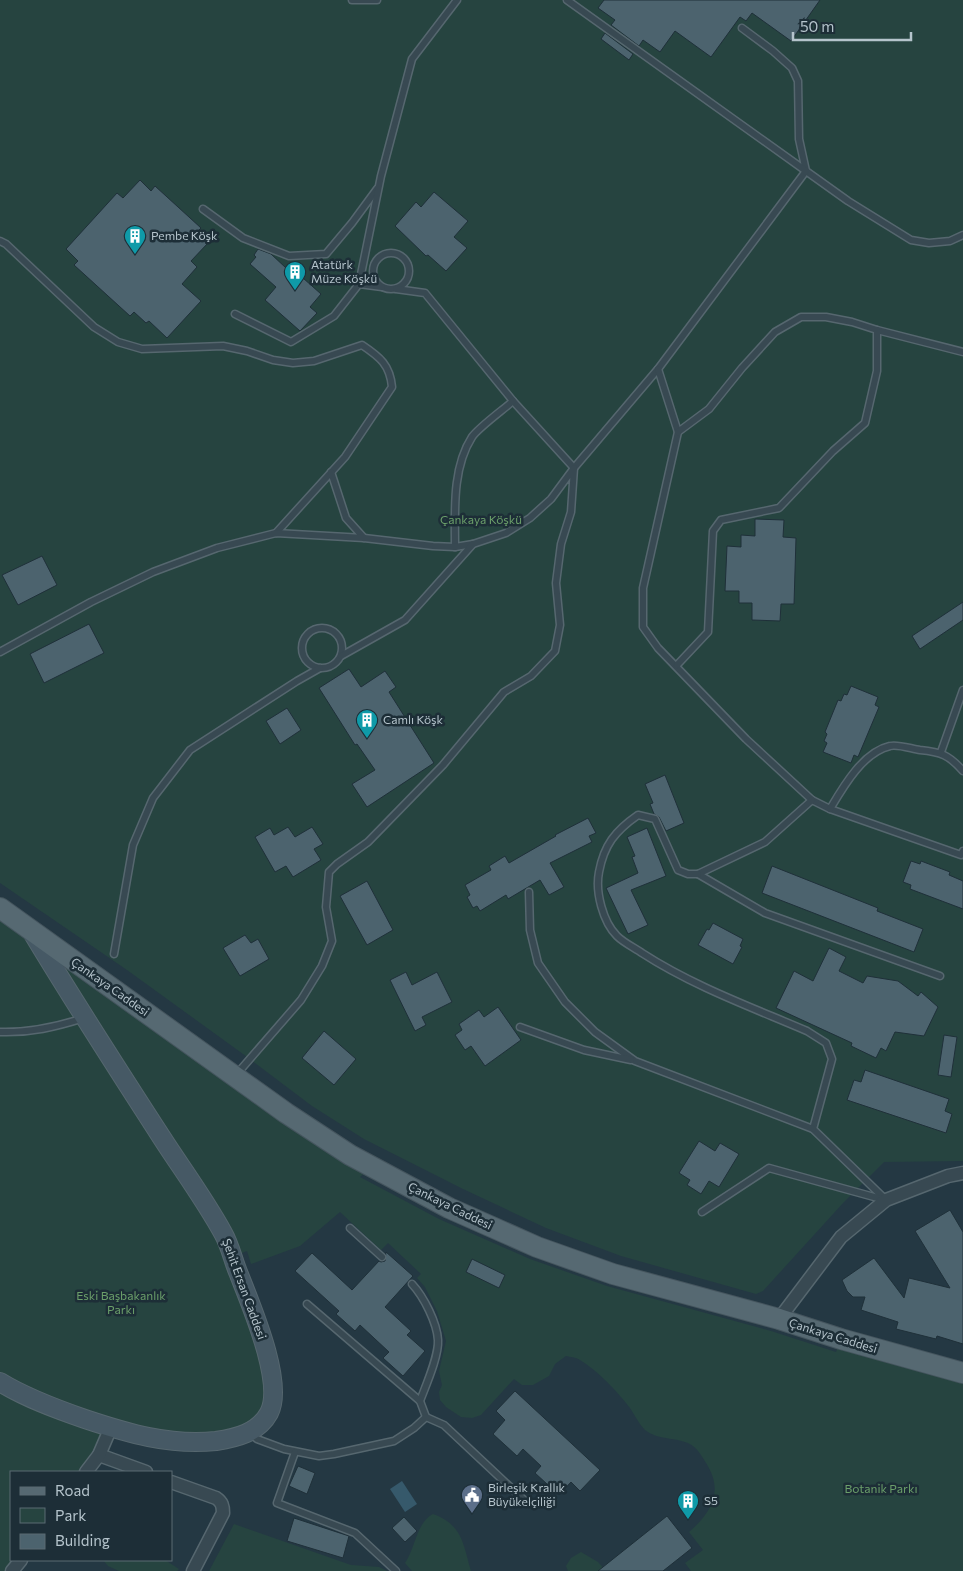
<svg xmlns="http://www.w3.org/2000/svg" width="963" height="1571" font-family="Commissioner,sans-serif">
  <style>
    .green { fill: #264440 }
    .water { fill: #36596b }
    .building { fill: #4c636e; stroke: #1f3039 }
    .lines { fill: none; stroke-linecap: round; stroke-linejoin: round }
    .service-casing { stroke: #56676f; stroke-width: 9 }
    .minor-casing { stroke: #56676f; stroke-width: 15 }
    .secondary-casing { stroke: #56676f; stroke-width: 20 }
    .primary-casing { stroke: #45555e; stroke-width: 22 }
    .service { stroke: #384952; stroke-width: 6 }
    .minor { stroke: #384952; stroke-width: 12 }
    .secondary { stroke: #465965; stroke-width: 18 }
    .primary { stroke: #566972; stroke-width: 20 }
    .labels { text-anchor: middle; stroke-width: 5; stroke-linejoin: round; paint-order: stroke }
    .poi-label { font-size: 12px; fill: #b5c4cc; stroke: #1d2e37; text-anchor: start }
    .park-label { font-size: 12px; fill: #6b9f6a; stroke: #1d2e37 }
    .street-label { font-size: 12px; fill: #b5c4cc; stroke: #1d2e37 }
  </style>
  <rect width="100%" height="100%" fill="#243843"/>
  <!-- green -->
  <g class="green">
    <polygon points="0,0 963,0 963,1161 884,1162 844,1202 763,1291 756,1294 621,1256 546,1228 463,1189 364,1139 312,1106 243,1054 127,970 0,883"/>
    <path d="M0,908L371,1167L360,1177L439,1219L530,1259L607,1286L771,1331L836,1352L841,1339L963,1373V1571H691L685,1563L703,1550L689,1532C712,1512 724,1491 706,1463C701,1455 697,1447 688,1443C673,1437 658,1440 645,1430C639,1424 634,1414 630,1408C617,1391 598,1371 580,1360C576,1357 570,1357 566,1356L555,1364L549,1376L533,1385H522L514,1379L481,1415L472,1418L461,1417L446,1407L440,1400L439,1392L442,1385L439,1371L446,1341L437,1311L425,1287L417,1278L421,1274L388,1243L381,1250L340,1212L300,1246L251,1264L247,1251L232,1257L262,1332L270,1412L236,1438L111,1428L86,1472H11V1560H21L12,1571H0Z"/>
    <path d="M433,1514C463,1525 463,1544 471,1571H412L405,1563C416,1547 416,1523 433,1514Z"/>
    <polygon points="234,1524 351,1565 379,1567 387,1571 209,1571"/>
    <polygon points="581,1552 598,1562 606,1571 568,1571 566,1566 571,1558"/>
    <polygon points="103,1560 165,1560 179,1569 177,1571 119,1571 108,1566"/>
  </g>
  <!-- water -->
  <polygon class="water" points="402,1481 417,1504 405,1512 390,1489"/>
  <!-- building -->
  <g class="building">
    <polygon points="604,0 820,0 791,41 752,13 746,21 740,17 711,57 675,31 660,52 643,40 639,46 611,25 615,20 598,8"/>
    <polygon points="605,33 633,54 629,60 601,39"/>
    <polygon points="140,180 151,191 155,186 201,228 197,232 208,243 191,261 197,267 182,284 201,301 167,338 149,321 146,323 134,312 130,316 74,265 78,261 66,249 117,193 123,198"/>
    <polygon points="434,192 468,221 454,237 467,248 446,271 428,255 426,256 395,226 416,202 421,207"/>
    <polygon points="258,249 271,254 300,281 303,278 321,294 310,307 317,313 300,331 265,300 276,287 250,264 256,257 254,255"/>
    <polygon points="755,519 784,520 783,537 796,538 794,604 781,604 780,621 752,620 752,603 739,603 739,591 725,591 727,546 741,547 741,535 755,536"/>
    <polygon points="42,556 57,585 18,605 2,575"/>
    <polygon points="963,602 963,620 920,649 912,636"/>
    <polygon points="89,624 104,653 44,683 30,654"/>
    <polygon points="349,669 361,687 385,671 396,687 389,692 434,763 367,807 352,784 375,770 357,744 355,745 319,688"/>
    <polygon points="851,686 878,697 875,705 879,707 858,757 854,755 851,763 823,752 827,743 824,741 827,734 825,732 838,700 841,701 844,694 847,695"/>
    <polygon points="287,708 301,730 280,744 266,721"/>
    <polygon points="665,775 684,823 666,831 659,817 654,814 650,804 653,803 645,784"/>
    <polygon points="588,818 596,833 589,836 592,842 550,863 564,887 549,895 540,880 508,899 506,895 480,911 477,906 473,908 467,897 470,895 465,885 491,870 489,866 505,856 509,863 556,836 555,835"/>
    <polygon points="288,827 295,837 312,827 323,844 314,849 321,860 293,877 286,866 275,872 255,837 270,828 274,835"/>
    <polygon points="647,828 666,876 631,890 648,925 628,934 606,888 638,873 632,857 635,856 627,837"/>
    <polygon points="911,861 920,864 921,861 950,872 949,875 963,881 963,909 910,889 911,885 903,882"/>
    <polygon points="772,866 878,908 877,911 923,929 914,952 762,893"/>
    <polygon points="367,881 393,930 367,945 340,896"/>
    <polygon points="713,923 743,939 740,946 742,947 733,964 698,945 707,929 709,930"/>
    <polygon points="245,935 251,943 258,939 269,959 240,976 223,948"/>
    <polygon points="829,948 846,957 839,971 863,983 867,976 898,981 918,996 921,992 938,1007 924,1036 895,1032 886,1051 881,1048 876,1058 851,1046 852,1043 776,1008 794,971 813,981"/>
    <polygon points="406,972 412,985 437,972 452,1002 422,1017 426,1025 415,1031 390,980"/>
    <polygon points="498,1007 521,1040 485,1066 471,1046 465,1050 455,1035 462,1030 459,1024 479,1010 484,1017"/>
    <polygon points="324,1031 356,1059 334,1085 302,1058"/>
    <polygon points="944,1035 957,1037 951,1077 938,1075"/>
    <polygon points="865,1070 949,1099 945,1111 952,1114 946,1133 847,1100 854,1080 861,1082"/>
    <polygon points="699,1141 715,1151 720,1143 739,1154 719,1187 709,1181 701,1194 687,1185 690,1180 679,1173"/>
    <polygon points="950,1210 963,1232 963,1344 937,1336 936,1339 896,1329 898,1322 861,1310 865,1297 853,1297 847,1291 842,1280 874,1258 904,1298 909,1278 950,1288 915,1231"/>
    <polygon points="386,1252 413,1276 385,1307 411,1331 407,1335 425,1351 403,1376 383,1358 389,1352 360,1325 355,1331 336,1314 339,1311 295,1271 312,1253 352,1290 379,1261 381,1262 385,1261"/>
    <polygon points="472,1259 505,1275 499,1288 466,1272"/>
    <polygon points="515,1391 600,1470 580,1491 571,1482 559,1495 535,1473 541,1466 523,1449 517,1456 493,1434 505,1420 496,1411"/>
    <polygon points="298,1466 315,1473 307,1494 289,1486"/>
    <polygon points="667,1516 692,1548 663,1571 598,1571"/>
    <polygon points="404,1517 417,1531 405,1542 392,1528"/>
    <polygon points="294,1518 349,1536 343,1558 287,1541"/>
  </g>
  <g class="lines">
    <!-- service casing -->
    <g class="service-casing">
      <g id="service">
        <polyline points="352,0 377,0"/>
        <polyline points="742,28 773,51 792,68 798,81 799,139 806,171 848,201 911,240 929,243 950,241 963,235"/>
        <polyline points="203,209 243,238 289,256 326,254 352,223 377,189"/>
        <path d="M0,241L6,244L94,327L118,342L142,349L223,346L247,351L273,360L293,363L314,361L362,345C380,357 390,365 392,387L345,457L276,533"/>
        <circle cx="391" cy="271" r="18"/>
        <polyline points="359,284 382,287"/>
        <polyline points="396,289 425,293 513,401 574,468 658,369 806,171 567,0"/>
        <polyline points="235,314 291,342 334,316 359,284 381,176 412,59 457,0"/>
        <polyline points="877,330 963,352"/>
        <polyline points="658,369 678,432 643,588 643,627 658,648 746,739 812,800 830,809 961,855 963,851"/>
        <polyline points="331,472 346,518 364,538"/>
        <path d="M455,547C455,511 452,468 472,437C478,428 504,409 513,401"/>
        <circle cx="322" cy="648" r="20"/>
        <polyline points="0,652 91,602 153,572 217,548 276,533 364,538 433,546 455,547 473,544"/>
        <polyline points="677,665 708,632 713,531 721,520 779,508 833,451 865,423 877,371 877,330 852,322 826,317 801,317 775,332 742,368 709,409 678,432"/>
        <polyline points="941,752 963,690"/>
        <polyline points="812,800 765,842 698,874 765,913 940,976"/>
        <path d="M830,809C843,787 863,752 890,746C898,744 912,749 920,750C941,752 949,755 963,771"/>
        <path d="M698,874H688L678,870L655,819L638,815C615,831 604,845 599,872C595,892 603,922 617,936C624,943 635,948 642,953C693,986 751,1007 807,1031L826,1043L832,1059L813,1129L886,1200"/>
        <polyline points="529,892 530,930 538,963 565,1002 595,1032 635,1061 813,1129"/>
        <polyline points="114,954 133,845 153,798 190,750 297,681 320,668"/>
        <polyline points="520,1027 584,1050 631,1060"/>
        <path d="M0,1032C30,1033 56,1027 84,1018"/>
        <polyline points="236,1075 301,1000 322,966 332,941 326,907 329,872 337,864 368,842 443,765 504,692 531,676 555,651 560,625 556,583 561,544 571,512 574,468 551,499 530,518 506,533 473,544 405,620 341,656"/>
        <polyline points="702,1212 769,1168 885,1200"/>
        <polyline points="350,1228 382,1257"/>
        <path d="M412,1284C424,1297 437,1323 438,1340C439,1356 426,1385 420,1401"/>
        <polyline points="307,1304 420,1401 426,1417"/>
        <polyline points="251,1433 257,1439 284,1449 319,1456 334,1454 394,1441 414,1428 426,1417 444,1425 524,1500"/>
        <polyline points="295,1452 277,1503 355,1533 396,1571"/>
      </g>
    </g>
    <!-- minor casing -->
    <g class="minor-casing">
      <g id="minor">
        <polyline points="779,1319 841,1237 886,1200 948,1176 963,1173"/>
        <polyline points="99,1455 146,1472"/>
        <polyline points="86,1472 99,1455 111,1427"/>
        <path d="M171,1482L216,1498C222,1502 223,1506 223,1513L193,1571"/>
        <polyline points="12,1571 21,1560"/>
      </g>
    </g>
    <!-- secondary casing -->
    <g class="secondary-casing">
      <path id="secondary" d="M0,1382C26,1398 56,1409 85,1419C127,1433 170,1446 216,1441C236,1438 258,1433 269,1413C285,1383 250,1303 238,1272C233,1260 230,1245 223,1233C205,1200 182,1169 162,1138C118,1070 74,1002 32,932"/>
    </g>
    <!-- primary casing -->
    <g class="primary-casing">
      <polyline id="primary" points="0,908 286,1113 350,1155 449,1208 537,1247 613,1274 779,1319 841,1339 963,1373"/>
    </g>
    <!-- service -->
    <use href="#service" class="service"/>
    <!-- minor -->
    <use href="#minor" class="minor"/>
    <!-- secondary -->
    <use href="#secondary" class="secondary"/>
    <!-- primary -->
    <use href="#primary" class="primary"/>
  </g>
  <!-- icons -->
  <defs>
    <g id="building-pin" transform="scale(1.125)"><path d="M0 17L-7.5 6A9.5 9.5 0 1 1 7.5 6Z" fill="#0f9aa8" stroke="#1d2e37"/><path d="M-4-6H4V6H1V3H-1V6H-4ZM-2.5-4.3h1.7v1.8h-1.7ZM.8-4.3h1.7v1.8H.8ZM-2.5-1h1.7V.8h-1.7ZM.8-1h1.7V.8H.8Z" fill="#fff"/></g>
    <g id="civic-pin" transform="scale(1.125)"><path d="M0 17L-7.5 6A9.5 9.5 0 1 1 7.5 6Z" fill="#5c6f8a" stroke="#1d2e37"/><path d="M-.6-6.5H3V-4.5H.6V-3L4-1V1h2V6H-6V1h2V-1L-.6-3ZM-1.2 2.5V6h2.4V2.5Z" fill="#fff"/></g>
  </defs>
  <g fill-rule="evenodd">
    <use href="#building-pin" x="135" y="236"/>
    <use href="#building-pin" x="295" y="272"/>
    <use href="#building-pin" x="367" y="720"/>
    <use href="#civic-pin" x="472" y="1495"/>
    <use href="#building-pin" x="688" y="1501"/>
  </g>
  <g class="labels">
    <!-- poi labels -->
    <g class="poi-label">
      <text x="151" y="240">Pembe Köşk</text>
      <text x="311" y="269">Atatürk<tspan x="311" dy="14">Müze Köşkü</tspan></text>
      <text x="383" y="724">Camlı Köşk</text>
      <text x="488" y="1492">Birleşik Krallık<tspan x="488" dy="14">Büyükelçiliği</tspan></text>
      <text x="704" y="1505">S5</text>
    </g>
    <!-- park labels -->
    <g class="park-label">
      <text x="481" y="524">Çankaya Köşkü</text>
      <text x="121" y="1300">Eski Başbakanlık<tspan x="121" dy="14">Parkı</tspan></text>
      <text x="881" y="1493">Botanik Parkı</text>
    </g>
    <!-- street labels -->
    <g class="street-label">
      <text transform="translate(110 987) rotate(35)" y="4">Çankaya Caddesi</text>
      <text transform="translate(450 1206) rotate(26)" y="4">Çankaya Caddesi</text>
      <text transform="translate(244 1289) rotate(70)" y="4">Şehit Ersan Caddesi</text>
      <text transform="translate(833 1336) rotate(17)" y="4">Çankaya Caddesi</text>
    </g>
  </g>
  <!-- legend -->
  <rect x="10" y="1471" width="162" height="90" fill="#1d2e37" stroke="#5a6a73"/>
  <rect x="20" y="1487" width="25" height="8" fill="#566972" stroke="#5a6a73"/>
  <text x="55" y="1496" font-size="15" fill="#b5c4cc">Road</text>
  <rect x="20" y="1508" width="25" height="15" fill="#264440" stroke="#5a6a73"/>
  <text x="55" y="1521" font-size="15" fill="#b5c4cc">Park</text>
  <rect x="20" y="1534" width="25" height="15" fill="#4c636e" stroke="#5a6a73"/>
  <text x="55" y="1546" font-size="15" fill="#b5c4cc">Building</text>
  <!-- scale -->
  <path d="M793 32v8h118v-8" fill="none" stroke="#b5c4cc" stroke-width="2.5"/>
  <text x="800" y="32" font-size="15" fill="#b5c4cc" stroke="#1d2e37" stroke-width="4" paint-order="stroke">50 m</text>
</svg>
